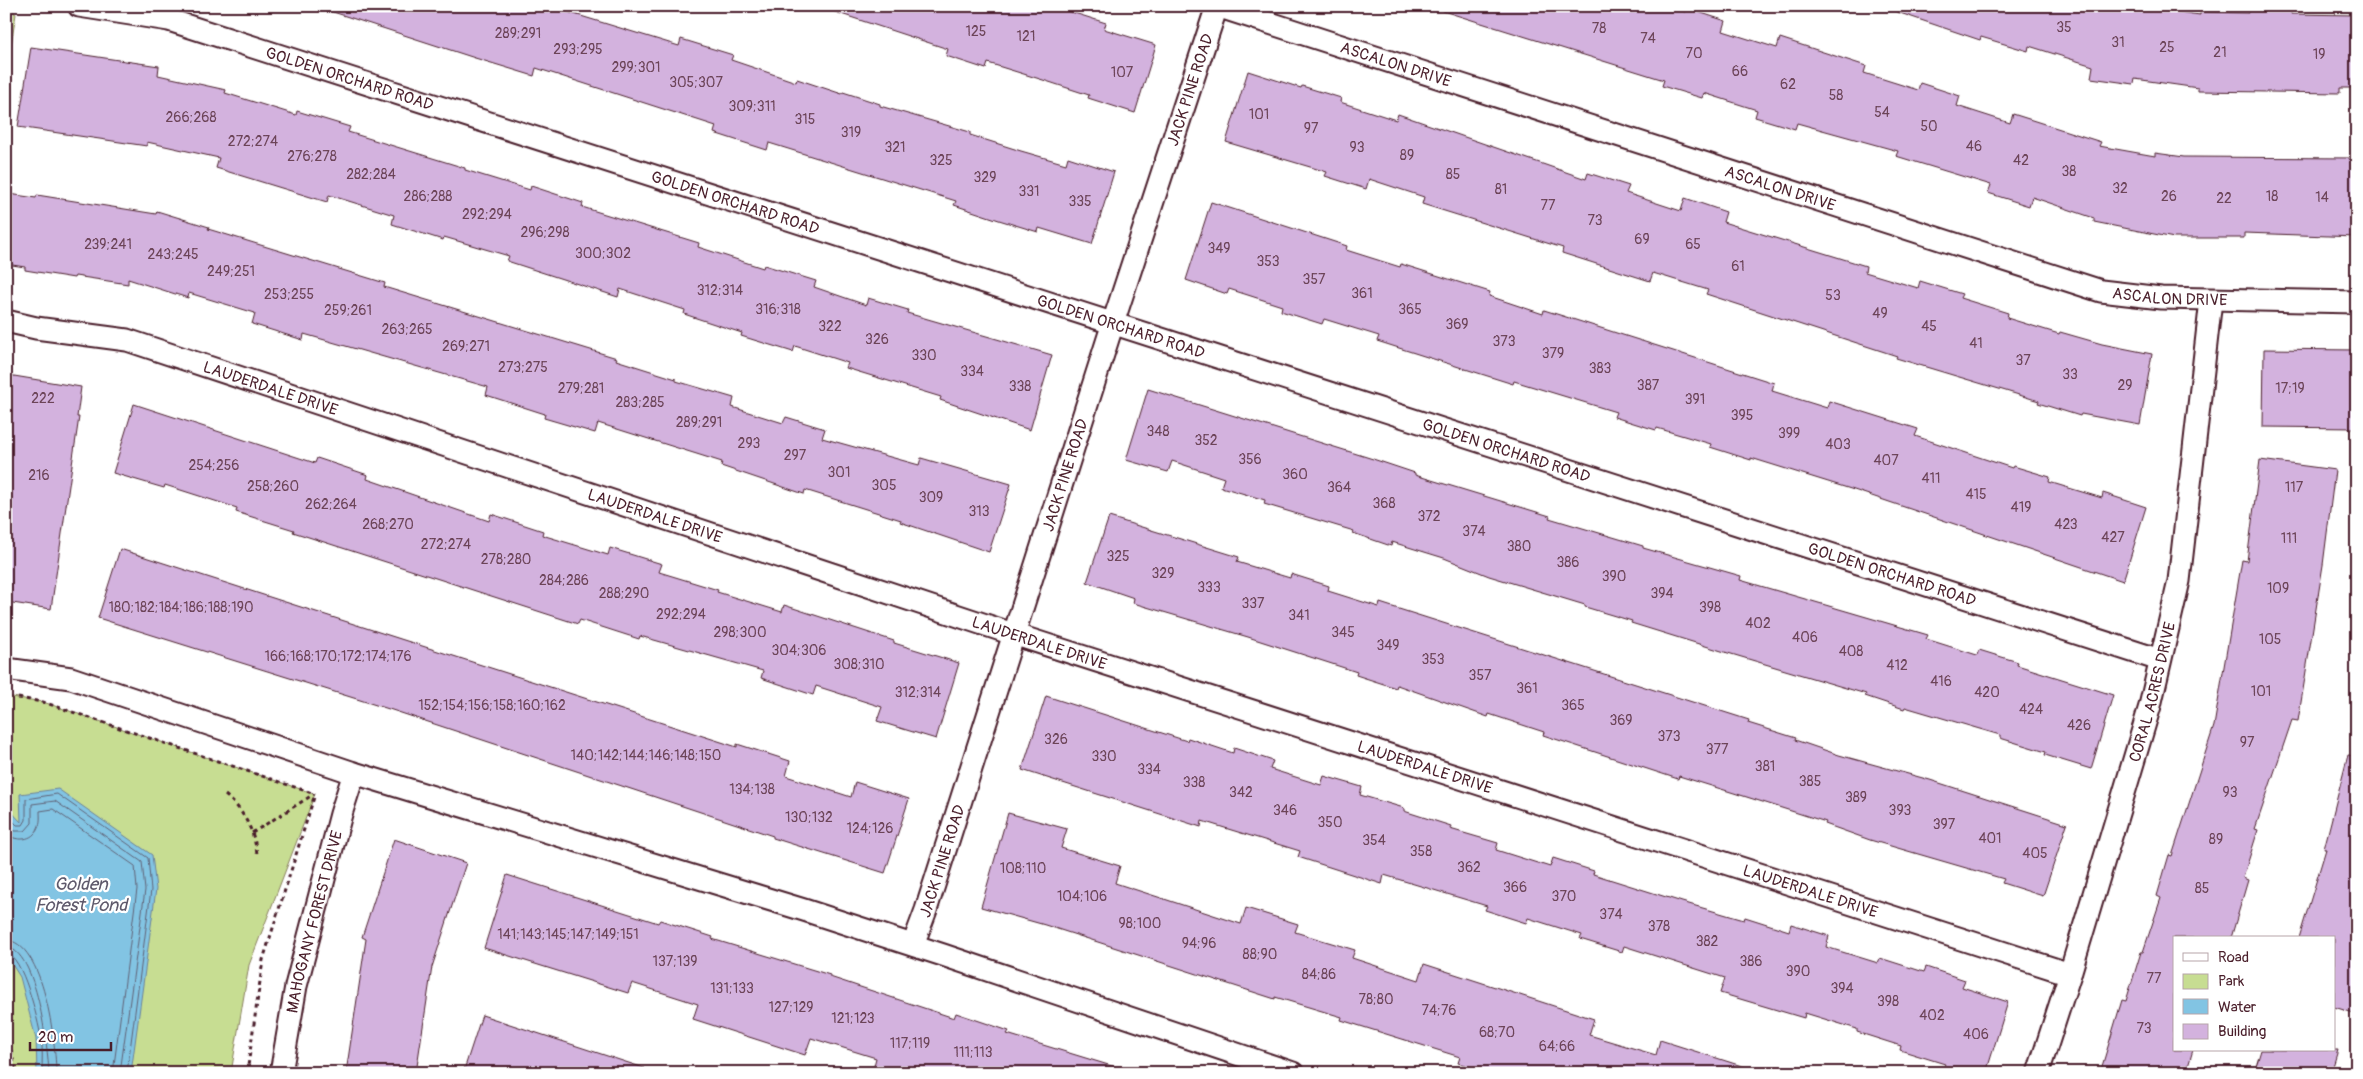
<svg xmlns="http://www.w3.org/2000/svg" width="2363" height="1079" font-family="Pangolin,sans-serif">
  <style>
    .green { fill: #c7dd92; stroke: #887e5e }
    .water { fill: #82c4e3; stroke: #6c8299 }
    .lines { fill: none; stroke-linecap: round; stroke-linejoin: round }
    .shore { stroke: #606175; stroke-width: 1 }
    .building { fill: #d3b2de; stroke: #4a1f2b }
    .minor-casing { stroke: #4a1f2b; stroke-width: 25 }
    .path { stroke: #4a1f2b; stroke-width: 3; stroke-dasharray: 4 4; stroke-linecap: butt }
    .minor { stroke: #fff; stroke-width: 21 }
    .labels { text-anchor: middle; stroke-width: 4.5; stroke-linejoin: round; paint-order: stroke }
    .number-label { font-size: 14px; fill: #6c4458 }
    .street-label { font-size: 16px; fill: #4a1f2b; stroke: #fff }
    .water-label { font-size: 18px; font-style: italic; fill: #5e596b; stroke: #fff }
  </style>
  <rect width="100%" height="100%" fill="#fff"/>
  <filter id="ink" filterUnits="userSpaceOnUse"><feTurbulence type="fractalNoise" baseFrequency=".02" numOctaves="2"/><feDisplacementMap in="SourceGraphic" scale="10" xChannelSelector="R" yChannelSelector="G"/><feConvolveMatrix kernelMatrix="1 2 1 2 8 2 1 2 1" color-interpolation-filters="sRGB"/></filter>
  <g filter="url(#ink)">
    <!-- green -->
    <g class="green">
      <polygon points="6,6 16,14 6,77"/>
      <polygon points="6,696 43,702 315,794 249,965 231,1073 6,1073"/>
    </g>
    <!-- water -->
    <polygon class="water" points="58,789 152,855 156,889 131,1073 37,1073 36,1039 20,977 6,955 6,806 21,822 20,794"/>
    <g class="lines">
      <!-- shore -->
      <g class="shore">
        <polyline points="6,814 17,825 23,825 26,820 26,799 57,794 148,858 151,890 127,1073"/>
        <polyline points="6,823 15,831 25,831 32,823 32,804 55,801 142,862 145,890 120,1073"/>
        <path d="M6,834C17,842 33,841 38,828C41,822 40,816 40,811L53,809L135,866L137,889L113,1073"/>
        <path d="M6,940C44,941 56,1044 56,1073"/>
        <path d="M6,947C37,949 48,1049 49,1073"/>
        <path d="M6,953C23,955 38,1021 41,1037C43,1049 42,1061 42,1073"/>
      </g>
    </g>
    <!-- building -->
    <g class="building">
      <polygon points="331,6 548,6 679,46 681,39 733,55 731,60 796,82 797,79 842,94 843,92 880,104 880,106 970,132 970,135 1021,151 1066,164 1068,157 1114,172 1092,244 1039,228 1038,232 999,220 954,205 956,201 769,143 767,150 714,133 716,126 536,68 534,76 475,58 330,11"/>
      <polygon points="833,6 1052,6 1106,23 1104,29 1156,45 1135,113 1088,98 1089,95 1043,80 988,63 986,69 946,56 948,49 832,11"/>
      <polygon points="1443,6 1665,6 1685,12 1686,8 1726,21 1723,31 1777,48 1780,38 1866,66 1864,73 1918,90 1920,83 1960,96 1957,106 2010,123 2013,114 2101,142 2099,146 2155,156 2155,153 2184,157 2357,158 2357,237 2244,233 2244,238 2174,238 2094,222 2094,218 2032,197 2029,206 1988,193 1991,185 1896,156 1898,151 1797,123 1795,129 1755,117 1757,110 1704,93 1702,98 1662,86 1664,80 1443,11"/>
      <polygon points="1894,6 2136,6 2200,15 2200,12 2249,13 2249,6 2291,6 2291,14 2357,15 2357,88 2340,88 2340,93 2198,91 2198,88 2135,79 2134,84 2091,78 2093,66 2029,46 2028,51 1981,37 1980,40 1894,11"/>
      <polygon points="31,47 159,66 158,75 226,90 225,93 296,115 297,111 350,127 348,132 465,168 465,170 530,190 531,186 583,203 582,207 699,243 698,247 763,268 764,265 816,281 814,287 866,305 868,298 908,310 907,313 1052,355 1030,430 940,400 941,397 846,368 848,363 795,346 793,352 741,336 742,333 684,314 685,310 620,289 618,297 507,261 509,256 444,237 443,240 392,224 394,215 329,195 327,202 216,168 219,158 147,142 147,146 18,127"/>
      <polygon points="1248,71 1301,88 1302,86 1341,98 1340,102 1396,120 1398,114 1586,179 1588,173 1629,186 1626,193 1681,211 1685,198 1726,212 1723,222 1866,266 1865,272 1918,288 1920,281 1962,294 1960,298 2008,313 2007,318 2059,334 2060,332 2102,344 2152,354 2140,425 2081,414 2080,416 2038,403 2039,401 1896,358 1897,356 1706,294 1708,290 1653,273 1650,281 1562,253 1563,248 1422,204 1424,197 1369,179 1366,189 1325,176 1327,172 1226,142"/>
      <polygon points="9,194 36,198 37,195 156,214 157,211 209,227 208,229 385,283 384,287 617,358 616,360 676,379 676,381 734,398 732,407 783,423 786,417 825,429 822,438 919,465 921,458 1011,484 989,552 900,522 901,520 805,490 804,494 721,466 722,462 598,423 595,433 544,418 545,414 486,395 488,387 304,334 303,340 252,324 255,313 189,293 188,298 128,279 128,284 75,276 74,278 25,270 25,267 6,264 6,213"/>
      <polygon points="1211,202 1347,246 1346,250 1400,267 1401,264 1490,292 1489,296 1543,314 1544,310 1774,383 1772,391 1827,408 1829,401 1918,429 1915,436 2012,468 2013,466 2050,477 2049,482 2102,498 2103,493 2146,507 2123,581 1854,490 1751,458 1751,460 1710,447 1711,444 1657,428 1656,430 1614,417 1616,412 1514,381 1513,384 1424,356 1377,341 1379,336 1324,319 1322,324 1281,311 1282,306 1229,289 1227,294 1186,280"/>
      <polygon points="2264,349 2357,350 2357,428 2263,427"/>
      <polygon points="8,375 81,387 77,417 79,417 51,609 6,602 6,391"/>
      <polygon points="1148,389 1373,459 1415,473 1415,475 1550,516 1549,518 1643,546 1643,548 1741,576 1740,580 1928,635 1926,639 1977,655 1979,650 2018,662 2017,665 2113,695 2091,769 2045,755 2046,752 2000,738 2000,735 1905,707 1904,709 1865,696 1866,694 1728,653 1631,623 1632,621 1585,607 1585,605 1489,576 1444,558 1392,542 1391,546 1353,533 1354,531 1264,504 1265,500 1221,487 1224,478 1172,461 1168,472 1126,460"/>
      <polygon points="134,404 315,463 317,458 368,475 367,479 489,521 491,514 543,531 542,535 608,555 610,548 662,564 659,572 718,590 717,592 782,612 784,605 894,641 894,643 959,663 936,739 877,721 882,707 816,686 813,695 761,678 763,671 640,636 639,639 580,620 578,624 293,532 294,530 236,512 237,508 165,485 164,488 113,473"/>
      <polygon points="2260,460 2335,470 2323,565 2298,721 2292,720 2255,829 2258,830 2243,878 2248,880 2231,938 2174,938 2174,1050 2193,1050 2186,1073 2100,1073 2122,1000 2126,1001 2141,952 2143,952 2161,898 2157,896 2169,855 2172,856 2214,726 2242,560 2247,561"/>
      <polygon points="1109,517 1239,557 1237,562 1290,578 1291,574 1329,586 1328,591 1379,607 1380,603 1749,720 1748,723 1796,738 1795,740 1839,755 1930,780 2067,824 2043,896 2002,883 2004,879 1870,840 1825,824 1826,822 1734,793 1679,776 1678,779 1543,735 1544,732 1489,714 1488,717 1397,685 1396,688 1356,675 1357,672 1248,637 1133,603 1134,598 1087,582"/>
      <polygon points="120,549 737,747 737,744 790,761 786,776 851,797 855,782 909,799 885,873 773,838 773,836 392,710 98,618"/>
      <polygon points="1046,696 1187,741 1188,738 1233,753 1234,748 1273,761 1270,769 1321,785 1324,776 1362,787 1360,795 1404,808 1404,811 1451,826 1450,829 1498,843 1496,850 1550,867 1553,858 1594,871 1593,874 1682,902 1744,920 1745,917 1789,931 1791,924 1829,936 1826,947 1878,963 1880,958 1924,972 1926,967 1965,980 1962,987 2008,1002 1986,1073 1967,1073 1944,1066 1945,1064 1900,1050 1901,1046 1857,1032 1857,1029 1805,1013 1804,1018 1720,993 1725,978 1624,946 1622,952 1580,939 1582,935 1528,918 1526,923 1485,910 1487,906 1384,875 1382,884 1298,857 1300,851 1202,821 1201,827 1022,770"/>
      <polygon points="2348,755 2357,756 2357,1014 2334,1007 2334,938 2299,938 2326,849 2324,849"/>
      <polygon points="1008,813 1067,829 1061,848 1120,866 1115,883 1241,924 1246,908 1298,924 1295,932 1355,950 1352,958 1419,980 1424,964 1594,1019 1589,1035 1656,1055 1660,1040 1748,1068 1747,1073 1491,1073 1458,1063 1460,1057 1341,1020 1342,1017 1275,997 1275,999 1045,925 981,907"/>
      <polygon points="394,839 466,863 432,967 416,1073 346,1073 366,939 362,937"/>
      <polygon points="507,875 658,923 660,920 713,937 712,939 830,975 830,977 954,1018 956,1013 1009,1031 1007,1034 1115,1067 1114,1073 872,1073 876,1058 811,1038 805,1055 693,1019 698,1004 632,983 628,993 484,948"/>
      <polygon points="482,1015 644,1068 644,1073 463,1073"/>
      <polygon points="2261,1050 2338,1050 2331,1073 2254,1073"/>
    </g>
    <g class="lines">
      <!-- minor casing -->
      <g class="minor-casing">
        <g id="minor">
          <path id="s1" d="M79,6L169,20L2160,660"/>
          <path id="s2" d="M1217,6L2101,291L2161,298L2357,302"/>
          <path id="s3" d="M6,321L36,328L127,340L1013,634L2070,974"/>
          <polyline points="6,669 71,678 354,773 804,910 943,955 1293,1073"/>
          <path id="s4" d="M913,945L926,910L1113,323L1217,6"/>
          <path id="s5" d="M281,1073L296,986L341,814L354,773"/>
          <path id="s6" d="M2038,1073L2070,974L2150,706L2179,581L2211,300"/>
        </g>
      </g>
      <!-- path -->
      <g class="path">
        <polyline points="18,698 43,702 315,794"/>
        <path d="M225,795C243,809 255,832 257,855"/>
        <polyline points="252,833 314,794"/>
        <polyline points="6,1027 16,1073"/>
        <polyline points="247,1073 263,960 315,794"/>
      </g>
      <!-- minor -->
      <use href="#minor" class="minor"/>
    </g>
  </g>
  <g class="labels">
    <!-- number labels -->
    <g class="number-label">
      <text x="2064" y="32">35</text>
      <text x="1599" y="33">78</text>
      <text x="976" y="36">125</text>
      <text x="518" y="38">289;291</text>
      <text x="1026" y="41">121</text>
      <text x="1648" y="43">74</text>
      <text x="2118" y="47">31</text>
      <text x="2167" y="52">25</text>
      <text x="578" y="54">293;295</text>
      <text x="2220" y="57">21</text>
      <text x="1694" y="58">70</text>
      <text x="2319" y="59">19</text>
      <text x="636" y="72">299;301</text>
      <text x="1740" y="76">66</text>
      <text x="1122" y="77">107</text>
      <text x="696" y="87">305;307</text>
      <text x="1788" y="89">62</text>
      <text x="1836" y="100">58</text>
      <text x="752" y="111">309;311</text>
      <text x="1882" y="117">54</text>
      <text x="1259" y="119">101</text>
      <text x="191" y="122">266;268</text>
      <text x="805" y="124">315</text>
      <text x="1929" y="131">50</text>
      <text x="1311" y="133">97</text>
      <text x="851" y="137">319</text>
      <text x="253" y="146">272;274</text>
      <text x="1974" y="151">46</text>
      <text x="895" y="152">321</text>
      <text x="1357" y="152">93</text>
      <text x="1407" y="160">89</text>
      <text x="312" y="161">276;278</text>
      <text x="941" y="165">325</text>
      <text x="2021" y="165">42</text>
      <text x="2069" y="176">38</text>
      <text x="371" y="179">282;284</text>
      <text x="1453" y="179">85</text>
      <text x="985" y="182">329</text>
      <text x="2120" y="193">32</text>
      <text x="1501" y="194">81</text>
      <text x="1029" y="196">331</text>
      <text x="428" y="201">286;288</text>
      <text x="2169" y="201">26</text>
      <text x="2272" y="201">18</text>
      <text x="2322" y="202">14</text>
      <text x="2224" y="203">22</text>
      <text x="1080" y="206">335</text>
      <text x="1548" y="210">77</text>
      <text x="487" y="219">292;294</text>
      <text x="1595" y="225">73</text>
      <text x="545" y="237">296;298</text>
      <text x="1642" y="244">69</text>
      <text x="108" y="249">239;241</text>
      <text x="1693" y="249">65</text>
      <text x="1219" y="253">349</text>
      <text x="603" y="258">300;302</text>
      <text x="173" y="259">243;245</text>
      <text x="1268" y="266">353</text>
      <text x="1738" y="271">61</text>
      <text x="231" y="276">249;251</text>
      <text x="1314" y="284">357</text>
      <text x="720" y="295">312;314</text>
      <text x="1362" y="298">361</text>
      <text x="289" y="299">253;255</text>
      <text x="1833" y="300">53</text>
      <text x="778" y="314">316;318</text>
      <text x="1410" y="314">365</text>
      <text x="348" y="315">259;261</text>
      <text x="1880" y="318">49</text>
      <text x="1457" y="329">369</text>
      <text x="830" y="331">322</text>
      <text x="1929" y="331">45</text>
      <text x="407" y="334">263;265</text>
      <text x="877" y="344">326</text>
      <text x="1504" y="346">373</text>
      <text x="1976" y="348">41</text>
      <text x="466" y="351">269;271</text>
      <text x="1553" y="358">379</text>
      <text x="924" y="360">330</text>
      <text x="2023" y="365">37</text>
      <text x="523" y="372">273;275</text>
      <text x="1600" y="373">383</text>
      <text x="972" y="376">334</text>
      <text x="2070" y="379">33</text>
      <text x="1648" y="390">387</text>
      <text x="2125" y="390">29</text>
      <text x="1020" y="391">338</text>
      <text x="581" y="393">279;281</text>
      <text x="2290" y="393">17;19</text>
      <text x="43" y="403">222</text>
      <text x="1695" y="404">391</text>
      <text x="640" y="407">283;285</text>
      <text x="1742" y="420">395</text>
      <text x="699" y="427">289;291</text>
      <text x="1158" y="436">348</text>
      <text x="1789" y="438">399</text>
      <text x="1206" y="445">352</text>
      <text x="749" y="448">293</text>
      <text x="1838" y="449">403</text>
      <text x="795" y="460">297</text>
      <text x="1250" y="464">356</text>
      <text x="1886" y="465">407</text>
      <text x="214" y="470">254;256</text>
      <text x="839" y="477">301</text>
      <text x="1295" y="479">360</text>
      <text x="39" y="480">216</text>
      <text x="1931" y="483">411</text>
      <text x="884" y="490">305</text>
      <text x="273" y="491">258;260</text>
      <text x="1339" y="492">364</text>
      <text x="2294" y="492">117</text>
      <text x="1976" y="499">415</text>
      <text x="931" y="502">309</text>
      <text x="1384" y="508">368</text>
      <text x="331" y="509">262;264</text>
      <text x="2021" y="512">419</text>
      <text x="979" y="516">313</text>
      <text x="1429" y="521">372</text>
      <text x="388" y="529">268;270</text>
      <text x="2066" y="529">423</text>
      <text x="1474" y="536">374</text>
      <text x="2113" y="542">427</text>
      <text x="2289" y="543">111</text>
      <text x="446" y="549">272;274</text>
      <text x="1519" y="551">380</text>
      <text x="1118" y="561">325</text>
      <text x="506" y="564">278;280</text>
      <text x="1568" y="567">386</text>
      <text x="1163" y="578">329</text>
      <text x="1614" y="581">390</text>
      <text x="564" y="585">284;286</text>
      <text x="1209" y="592">333</text>
      <text x="2278" y="593">109</text>
      <text x="624" y="598">288;290</text>
      <text x="1662" y="598">394</text>
      <text x="1253" y="608">337</text>
      <text x="181" y="612">180;182;184;186;188;190</text>
      <text x="1710" y="612">398</text>
      <text x="681" y="619">292;294</text>
      <text x="1299" y="620">341</text>
      <text x="1758" y="628">402</text>
      <text x="740" y="637">298;300</text>
      <text x="1343" y="637">345</text>
      <text x="1805" y="642">406</text>
      <text x="2270" y="644">105</text>
      <text x="1388" y="650">349</text>
      <text x="799" y="655">304;306</text>
      <text x="1851" y="656">408</text>
      <text x="338" y="661">166;168;170;172;174;176</text>
      <text x="1433" y="664">353</text>
      <text x="859" y="669">308;310</text>
      <text x="1897" y="670">412</text>
      <text x="1480" y="680">357</text>
      <text x="1941" y="686">416</text>
      <text x="1527" y="693">361</text>
      <text x="2261" y="696">101</text>
      <text x="918" y="697">312;314</text>
      <text x="1987" y="697">420</text>
      <text x="492" y="710">152;154;156;158;160;162</text>
      <text x="1573" y="710">365</text>
      <text x="2031" y="714">424</text>
      <text x="1621" y="725">369</text>
      <text x="2079" y="730">426</text>
      <text x="1669" y="741">373</text>
      <text x="1056" y="744">326</text>
      <text x="2247" y="747">97</text>
      <text x="1717" y="754">377</text>
      <text x="646" y="760">140;142;144;146;148;150</text>
      <text x="1104" y="761">330</text>
      <text x="1765" y="771">381</text>
      <text x="1149" y="774">334</text>
      <text x="1810" y="786">385</text>
      <text x="1194" y="787">338</text>
      <text x="752" y="794">134;138</text>
      <text x="1241" y="797">342</text>
      <text x="2230" y="797">93</text>
      <text x="1856" y="802">389</text>
      <text x="1285" y="815">346</text>
      <text x="1900" y="815">393</text>
      <text x="809" y="822">130;132</text>
      <text x="1330" y="827">350</text>
      <text x="1944" y="829">397</text>
      <text x="870" y="833">124;126</text>
      <text x="1990" y="843">401</text>
      <text x="2216" y="844">89</text>
      <text x="1374" y="845">354</text>
      <text x="1421" y="856">358</text>
      <text x="2035" y="858">405</text>
      <text x="1469" y="872">362</text>
      <text x="1023" y="873">108;110</text>
      <text x="1515" y="892">366</text>
      <text x="2202" y="893">85</text>
      <text x="1082" y="901">104;106</text>
      <text x="1564" y="901">370</text>
      <text x="1611" y="919">374</text>
      <text x="1140" y="928">98;100</text>
      <text x="1659" y="931">378</text>
      <text x="568" y="939">141;143;145;147;149;151</text>
      <text x="1707" y="946">382</text>
      <text x="1199" y="948">94;96</text>
      <text x="1260" y="959">88;90</text>
      <text x="675" y="966">137;139</text>
      <text x="1751" y="966">386</text>
      <text x="1798" y="976">390</text>
      <text x="1319" y="979">84;86</text>
      <text x="2154" y="983">77</text>
      <text x="732" y="993">131;133</text>
      <text x="1842" y="993">394</text>
      <text x="1376" y="1004">78;80</text>
      <text x="1888" y="1006">398</text>
      <text x="791" y="1012">127;129</text>
      <text x="1439" y="1015">74;76</text>
      <text x="1932" y="1020">402</text>
      <text x="853" y="1023">121;123</text>
      <text x="2144" y="1033">73</text>
      <text x="1497" y="1037">68;70</text>
      <text x="1976" y="1039">406</text>
      <text x="910" y="1048">117;119</text>
      <text x="1557" y="1051">64;66</text>
      <text x="973" y="1057">111;113</text>
    </g>
    <!-- street labels -->
    <g class="street-label">
      <text dy="6" stroke="none"><textPath href="#s2" startOffset="188">ASCALON DRIVE</textPath></text>
      <text dy="6" stroke="none"><textPath href="#s1" startOffset="281">GOLDEN ORCHARD ROAD</textPath></text>
      <text dy="6" stroke="none"><textPath href="#s4" startOffset="899">JACK PINE ROAD</textPath></text>
      <text dy="6" stroke="none"><textPath href="#s2" startOffset="592">ASCALON DRIVE</textPath></text>
      <text dy="6" stroke="none"><textPath href="#s1" startOffset="686">GOLDEN ORCHARD ROAD</textPath></text>
      <text dy="6" stroke="none"><textPath href="#s2" startOffset="998">ASCALON DRIVE</textPath></text>
      <text dy="6" stroke="none"><textPath href="#s1" startOffset="1091">GOLDEN ORCHARD ROAD</textPath></text>
      <text dy="6" stroke="none"><textPath href="#s3" startOffset="274">LAUDERDALE DRIVE</textPath></text>
      <text dy="6" stroke="none"><textPath href="#s1" startOffset="1496">GOLDEN ORCHARD ROAD</textPath></text>
      <text dy="6" stroke="none"><textPath href="#s4" startOffset="494">JACK PINE ROAD</textPath></text>
      <text dy="6" stroke="none"><textPath href="#s3" startOffset="679">LAUDERDALE DRIVE</textPath></text>
      <text dy="6" stroke="none"><textPath href="#s1" startOffset="1901">GOLDEN ORCHARD ROAD</textPath></text>
      <text dy="6" stroke="none"><textPath href="#s3" startOffset="1084">LAUDERDALE DRIVE</textPath></text>
      <text dy="6" stroke="none"><textPath href="#s6" startOffset="398">CORAL ACRES DRIVE</textPath></text>
      <text dy="6" stroke="none"><textPath href="#s3" startOffset="1489">LAUDERDALE DRIVE</textPath></text>
      <text dy="6" stroke="none"><textPath href="#s4" startOffset="89">JACK PINE ROAD</textPath></text>
      <text dy="6" stroke="none"><textPath href="#s3" startOffset="1894">LAUDERDALE DRIVE</textPath></text>
      <text dy="6" stroke="none"><textPath href="#s5" startOffset="155">MAHOGANY FOREST DRIVE</textPath></text>
    </g>
    <!-- water labels -->
    <g class="water-label">
      <text x="81" y="890">Golden<tspan x="81" dy="21">Forest Pond</tspan></text>
    </g>
  </g>
  <!-- margin -->
  <rect width="2363" height="1079" fill="none" stroke="#fff" stroke-width="25"/>
  <rect x="12" y="12" width="2338" height="1054" fill="none" stroke="#4a1f2b" stroke-width="2" filter="url(#ink)"/>
  <!-- legend -->
  <rect x="2173" y="936" width="162" height="115" fill="#ffffff" stroke="#b7a5aa"/>
  <rect x="2183" y="953" width="25" height="8" fill="#ffffff" stroke="#b7a5aa"/>
  <text x="2218" y="962" font-size="15" fill="#4a1f2b">Road</text>
  <rect x="2183" y="974" width="25" height="15" fill="#c7dd92" stroke="#b7a5aa"/>
  <text x="2218" y="986" font-size="15" fill="#4a1f2b">Park</text>
  <rect x="2183" y="999" width="25" height="15" fill="#82c4e3" stroke="#b7a5aa"/>
  <text x="2218" y="1012" font-size="15" fill="#4a1f2b">Water</text>
  <rect x="2183" y="1024" width="25" height="15" fill="#d3b2de" stroke="#b7a5aa"/>
  <text x="2218" y="1036" font-size="15" fill="#4a1f2b">Building</text>
  <!-- scale -->
  <path d="M30 1042v8h81v-8" fill="none" stroke="#4a1f2b" stroke-width="2.5"/>
  <text x="38" y="1042" font-size="15" fill="#4a1f2b" stroke="#ffffff" stroke-width="4" paint-order="stroke">20 m</text>
</svg>
